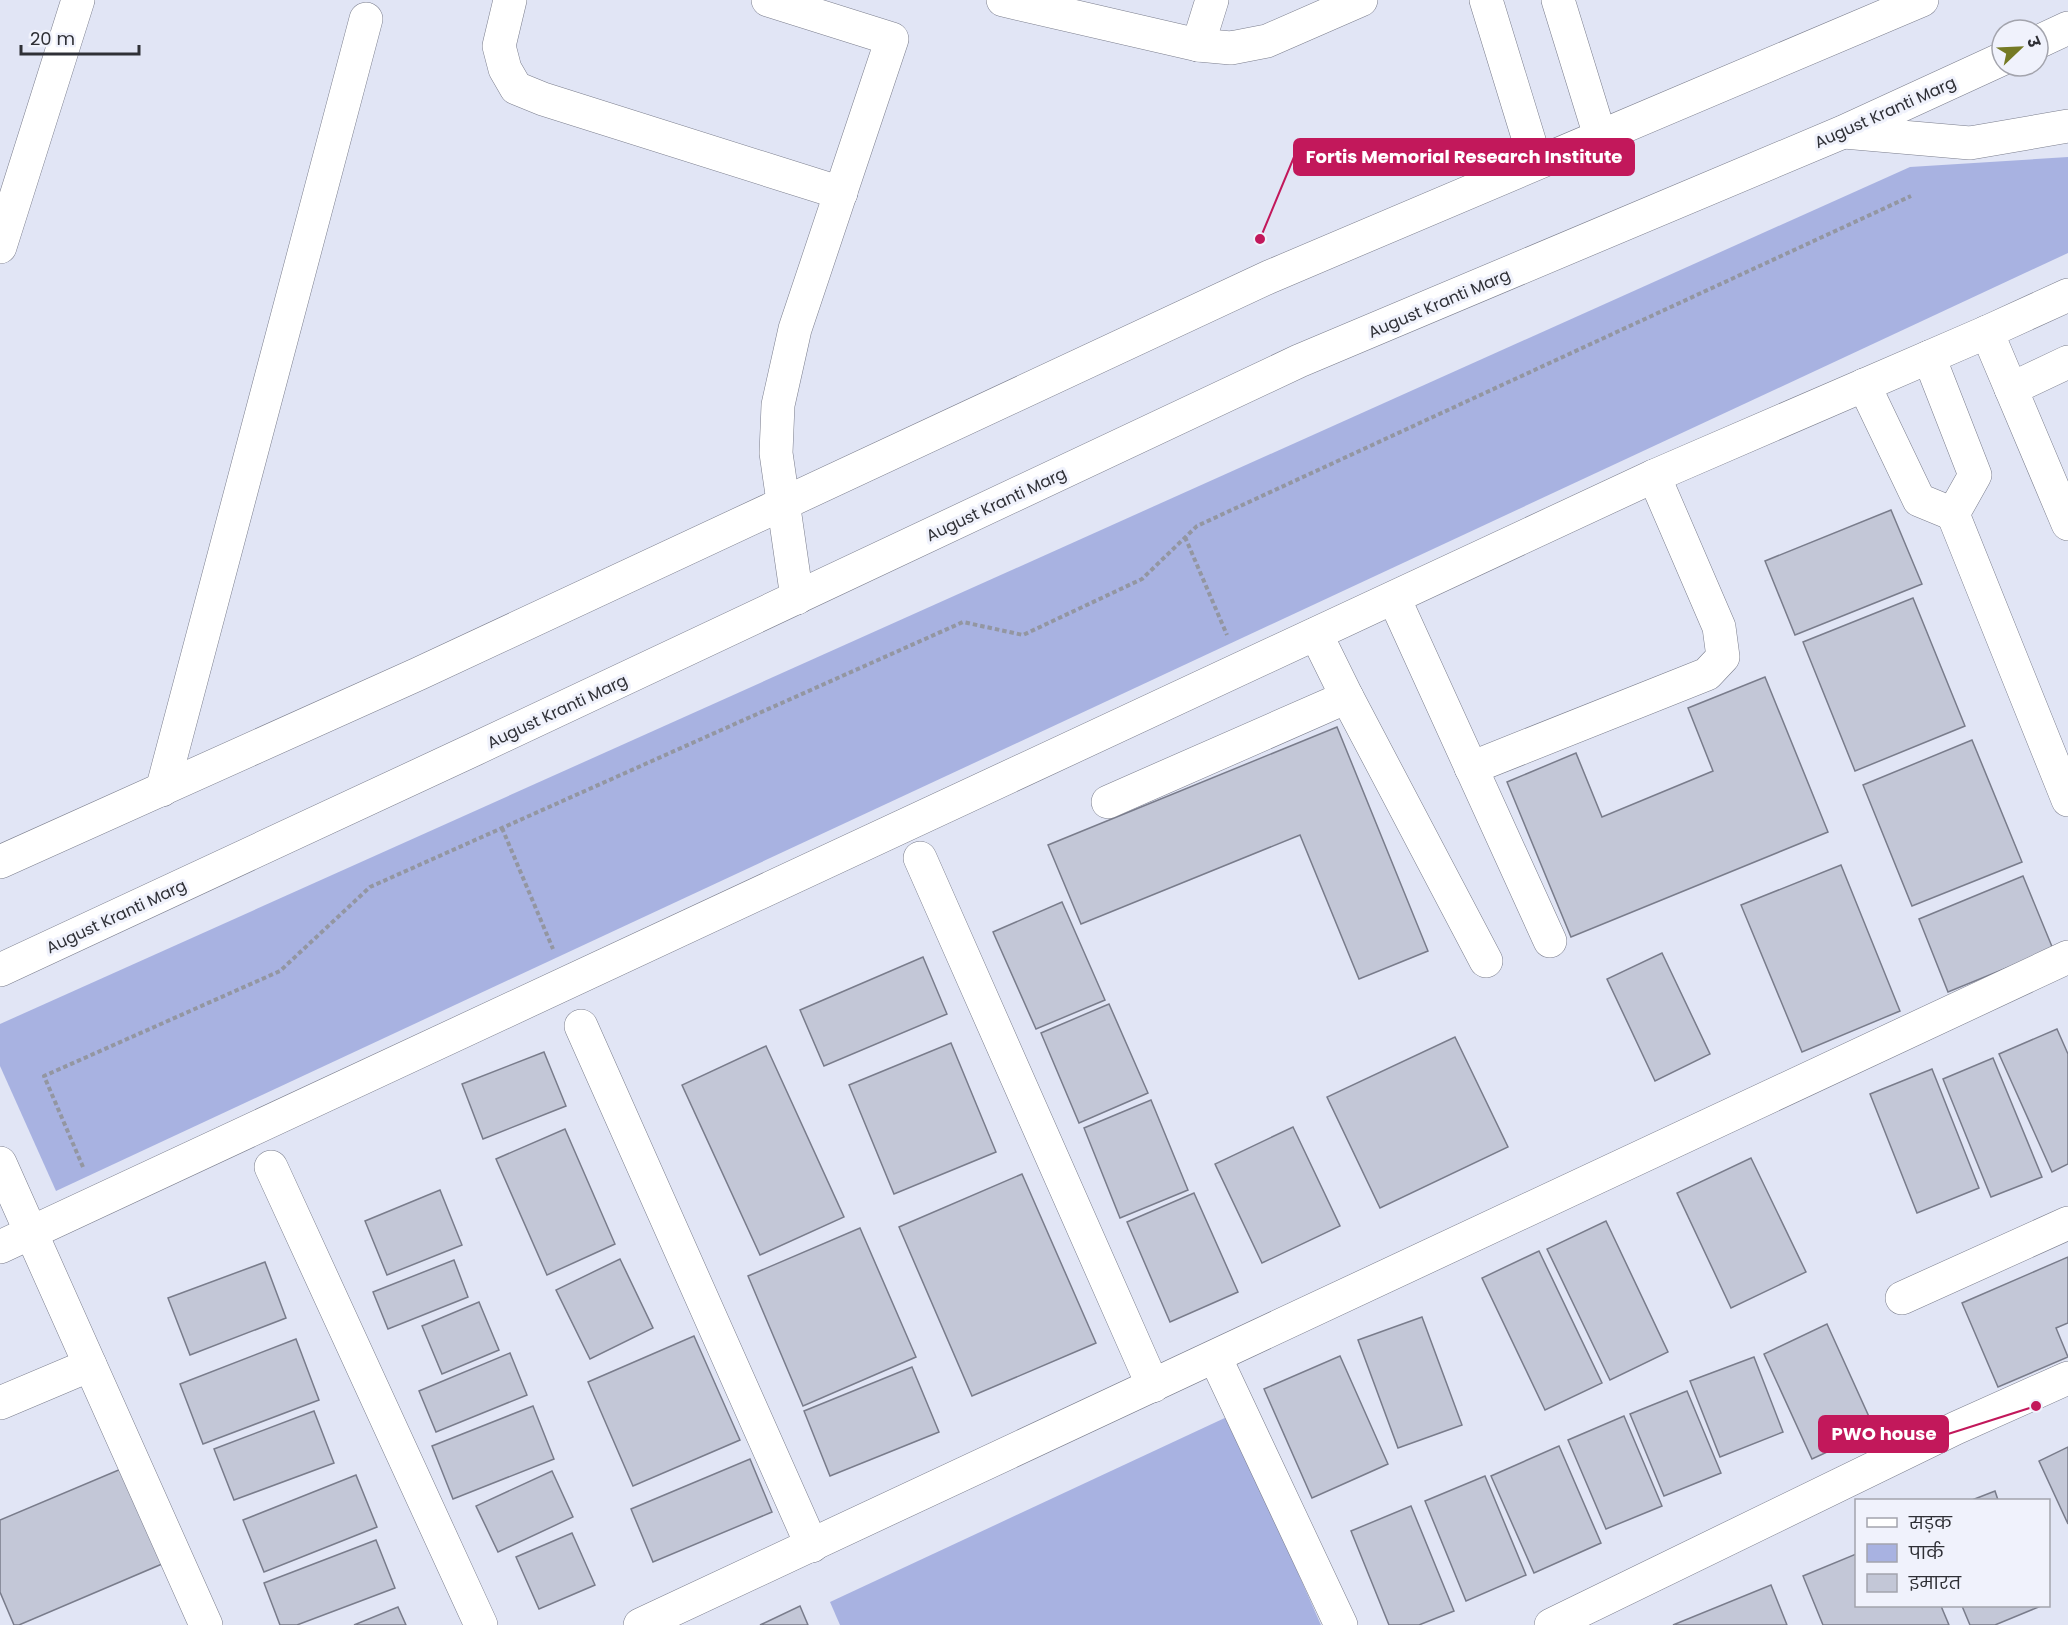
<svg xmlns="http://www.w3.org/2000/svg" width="2068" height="1625" font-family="Poppins,'Noto Sans Devanagari',sans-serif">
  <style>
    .green { fill: #a8b2e1 }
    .building { fill: #c3c7d7; stroke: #797c8b; stroke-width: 1.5 }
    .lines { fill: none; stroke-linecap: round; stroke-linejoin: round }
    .minor-casing { stroke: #7a7d8c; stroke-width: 34 }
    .major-casing { stroke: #7a7d8c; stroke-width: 34 }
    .path { stroke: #9396a1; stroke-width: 4; stroke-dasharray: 4.5 3; stroke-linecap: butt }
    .minor { stroke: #fff; stroke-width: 33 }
    .major { stroke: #fff; stroke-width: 33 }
    .labels { text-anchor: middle; stroke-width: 6; stroke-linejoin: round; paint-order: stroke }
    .street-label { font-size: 16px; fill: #2f3036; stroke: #f0f2fc }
    .leader { fill: none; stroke: #c2185b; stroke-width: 2 }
    .callout-dot { fill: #c2185b; stroke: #f0f2fc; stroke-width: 2 }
    .callout { fill: #c2185b; stroke: #c2185b; stroke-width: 2 }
    .callout-label { font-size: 18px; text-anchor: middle; font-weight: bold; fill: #fff }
  </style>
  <rect width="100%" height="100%" fill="#e1e5f5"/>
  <!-- green -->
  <g class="green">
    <polygon points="2068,157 2068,253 56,1191 0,1066 0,1024 1910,167"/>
    <polygon points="1229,1416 1321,1625 840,1625 830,1602"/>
  </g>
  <!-- building -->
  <g class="building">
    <polygon points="1891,510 1922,584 1795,635 1765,561"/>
    <polygon points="1913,598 1965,726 1855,771 1803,642"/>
    <polygon points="1765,677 1828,832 1571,937 1507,782 1576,753 1602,817 1713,771 1688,708"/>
    <polygon points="1337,727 1428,951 1359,979 1300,835 1081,924 1048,845"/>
    <polygon points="1972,740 2022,862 1912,906 1863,785"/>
    <polygon points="1841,865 1900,1011 1802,1052 1741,905"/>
    <polygon points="2023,876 2053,949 1948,992 1919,919"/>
    <polygon points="1062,902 1105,1000 1036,1029 993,932"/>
    <polygon points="1662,953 1710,1054 1655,1081 1607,979"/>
    <polygon points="923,957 947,1014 824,1066 800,1010"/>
    <polygon points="1109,1004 1148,1093 1079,1123 1041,1033"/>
    <polygon points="2057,1029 2068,1054 2068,1164 2052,1172 1999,1054"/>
    <polygon points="1455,1037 1508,1147 1380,1208 1327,1097"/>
    <polygon points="951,1043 996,1152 894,1194 849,1085"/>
    <polygon points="766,1046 844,1217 760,1255 682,1085"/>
    <polygon points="544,1052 566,1106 483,1139 462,1084"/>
    <polygon points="1993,1058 2042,1177 1991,1197 1943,1079"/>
    <polygon points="1932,1069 1979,1188 1917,1213 1870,1094"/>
    <polygon points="1151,1100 1188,1190 1120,1218 1084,1128"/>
    <polygon points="1293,1127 1340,1226 1262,1263 1215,1164"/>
    <polygon points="565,1129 615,1244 547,1275 496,1159"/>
    <polygon points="1751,1158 1806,1272 1731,1308 1677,1193"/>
    <polygon points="1022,1174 1096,1343 972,1396 899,1227"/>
    <polygon points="440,1190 462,1245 387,1275 365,1221"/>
    <polygon points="1194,1193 1238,1292 1170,1322 1127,1222"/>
    <polygon points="1606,1221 1668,1352 1610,1380 1547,1249"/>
    <polygon points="860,1228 916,1357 803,1406 748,1276"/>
    <polygon points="1539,1251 1602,1383 1545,1410 1482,1278"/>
    <polygon points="2068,1257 2068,1323 2056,1328 2068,1357 1998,1387 1962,1303"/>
    <polygon points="620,1259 653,1328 590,1359 556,1290"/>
    <polygon points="454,1260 468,1297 388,1329 373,1292"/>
    <polygon points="265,1262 286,1318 190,1355 168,1298"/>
    <polygon points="479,1302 499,1350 442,1374 422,1326"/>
    <polygon points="1422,1317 1462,1425 1398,1448 1358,1340"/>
    <polygon points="1827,1324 1875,1430 1812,1459 1764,1354"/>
    <polygon points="694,1336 740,1440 633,1486 588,1382"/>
    <polygon points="296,1339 319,1400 203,1444 180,1384"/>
    <polygon points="510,1353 527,1395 436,1432 419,1391"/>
    <polygon points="1340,1356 1388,1464 1312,1498 1264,1389"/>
    <polygon points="1754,1357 1783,1432 1720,1457 1690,1381"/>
    <polygon points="912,1367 939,1432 830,1476 804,1411"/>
    <polygon points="1687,1391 1721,1473 1664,1496 1630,1414"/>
    <polygon points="533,1406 554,1459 453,1499 432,1446"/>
    <polygon points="314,1411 334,1463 234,1500 214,1449"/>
    <polygon points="1624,1416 1662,1506 1606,1529 1568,1440"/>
    <polygon points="1559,1446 1601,1543 1534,1573 1491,1476"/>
    <polygon points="2068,1447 2068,1524 2039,1461"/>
    <polygon points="750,1459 772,1512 653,1562 631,1509"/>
    <polygon points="121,1469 162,1564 19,1625 14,1625 0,1592 0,1520"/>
    <polygon points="552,1471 573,1517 498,1552 476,1506"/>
    <polygon points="356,1475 377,1527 264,1572 243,1520"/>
    <polygon points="1485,1476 1526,1575 1466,1601 1425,1501"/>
    <polygon points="1995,1491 1998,1500 1972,1500"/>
    <polygon points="1411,1506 1454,1611 1419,1625 1389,1625 1351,1531"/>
    <polygon points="572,1533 595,1585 539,1609 516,1557"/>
    <polygon points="376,1540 395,1588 297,1625 280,1625 264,1583"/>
    <polygon points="1856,1554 1856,1606 1941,1606 1949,1625 1823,1625 1803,1576"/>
    <polygon points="1771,1585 1787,1625 1673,1625"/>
    <polygon points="800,1606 808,1625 760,1625"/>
    <polygon points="1962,1606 2041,1606 1995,1625 1970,1625"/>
    <polygon points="398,1607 406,1625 354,1625"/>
  </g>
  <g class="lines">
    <!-- minor casing -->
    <g class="minor-casing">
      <g id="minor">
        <polyline points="510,0 499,46 505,69 516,88 543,99 841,193"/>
        <polyline points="768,0 892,39 795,329 778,405 776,453 797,598"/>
        <polyline points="1003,0 1198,45 1231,48 1267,41 1361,0"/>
        <polyline points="1486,0 1536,163"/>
        <polyline points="1558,0 1600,136"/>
        <polyline points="1198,45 1212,0"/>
        <polyline points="0,247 78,0"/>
        <polyline points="1987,332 2068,524"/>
        <polyline points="1864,385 1919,500 1953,514 1975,475 1929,357"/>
        <polyline points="2011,389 2068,362"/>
        <polyline points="1953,514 2068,800"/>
        <polyline points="1394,598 1550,941"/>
        <polyline points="1316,634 1347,697 1486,961"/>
        <polyline points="1471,768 1707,674 1723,657 1719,627 1654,476"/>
        <polyline points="162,790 366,19"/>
        <polyline points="1108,802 1347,697"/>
        <polyline points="920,858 1153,1386"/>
        <polyline points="581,1026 812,1546"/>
        <polyline points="0,1163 206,1625"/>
        <polyline points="271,1167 481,1625"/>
        <polyline points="0,1247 1654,476 1987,332 2068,295"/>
        <polyline points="1902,1298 2068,1223"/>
        <polyline points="1215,1357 1341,1625"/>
        <polyline points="0,1403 90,1365"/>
        <polyline points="640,1625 2068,957"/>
        <polyline points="1551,1625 1956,1428 2068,1378"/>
      </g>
    </g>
    <!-- major casing -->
    <g class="major-casing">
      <g id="major">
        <polyline points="2038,42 2068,28"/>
        <polyline points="1844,132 1970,143 2068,126"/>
        <polyline points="0,862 418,674 1269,277 1922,0"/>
        <polyline points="0,970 475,749 1299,361 1843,132 2002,59"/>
      </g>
    </g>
    <!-- path -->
    <g class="path">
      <polyline points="1185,537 1227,635"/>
      <polyline points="502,828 553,949"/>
      <polyline points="83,1167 44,1076 280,971 370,887 963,622 1023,635 1142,579 1197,526 1911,196"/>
    </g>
    <!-- minor -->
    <use href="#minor" class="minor"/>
    <!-- major -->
    <use href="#major" class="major"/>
  </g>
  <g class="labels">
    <!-- street labels -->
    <g class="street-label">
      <text transform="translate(1885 112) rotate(-24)" y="6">August Kranti Marg</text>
      <text transform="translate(1439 303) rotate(-23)" y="6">August Kranti Marg</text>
      <text transform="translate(996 504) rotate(-25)" y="6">August Kranti Marg</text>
      <text transform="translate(557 711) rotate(-25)" y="6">August Kranti Marg</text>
      <text transform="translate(116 916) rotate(-25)" y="6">August Kranti Marg</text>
    </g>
  </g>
  <!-- callouts -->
  <path class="leader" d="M1260 239L1294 157M2036 1406L1948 1434"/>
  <g class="callout-dot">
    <circle cx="1260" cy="239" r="6"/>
    <circle cx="2036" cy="1406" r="6"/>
  </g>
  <g class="callout">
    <rect x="1294" y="139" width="340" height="36" rx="6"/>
    <rect x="1819" y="1416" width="129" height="36" rx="6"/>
  </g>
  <g class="callout-label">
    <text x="1464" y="163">Fortis Memorial Research Institute</text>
    <text x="1884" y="1440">PWO house</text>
  </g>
  <!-- legend -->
  <rect x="1855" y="1499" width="195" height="108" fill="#f0f2fc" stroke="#a3a4ad" stroke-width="1.5"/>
  <rect x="1867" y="1518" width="30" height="9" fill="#ffffff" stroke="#a3a4ad" stroke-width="1.5"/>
  <text x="1909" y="1529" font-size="18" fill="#2f3036">सड़क</text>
  <rect x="1867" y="1544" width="30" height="18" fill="#a8b2e1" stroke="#a3a4ad" stroke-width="1.5"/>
  <text x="1909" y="1559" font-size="18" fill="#2f3036">पार्क</text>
  <rect x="1867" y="1574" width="30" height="18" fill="#c3c7d7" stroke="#a3a4ad" stroke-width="1.5"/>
  <text x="1909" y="1589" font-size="18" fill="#2f3036">इमारत</text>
  <!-- north arrow -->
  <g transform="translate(2020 48) rotate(67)"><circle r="28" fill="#f0f2fc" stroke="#a3a4ad" stroke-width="1.5"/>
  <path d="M0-4.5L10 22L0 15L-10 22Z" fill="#757a24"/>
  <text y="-9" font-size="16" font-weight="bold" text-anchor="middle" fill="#2f3036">उ</text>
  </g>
  <!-- scale -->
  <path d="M21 45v9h118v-9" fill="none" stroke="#2f3036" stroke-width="3"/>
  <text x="30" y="45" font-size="18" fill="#2f3036" stroke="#f0f2fc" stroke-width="4.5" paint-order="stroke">20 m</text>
</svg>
